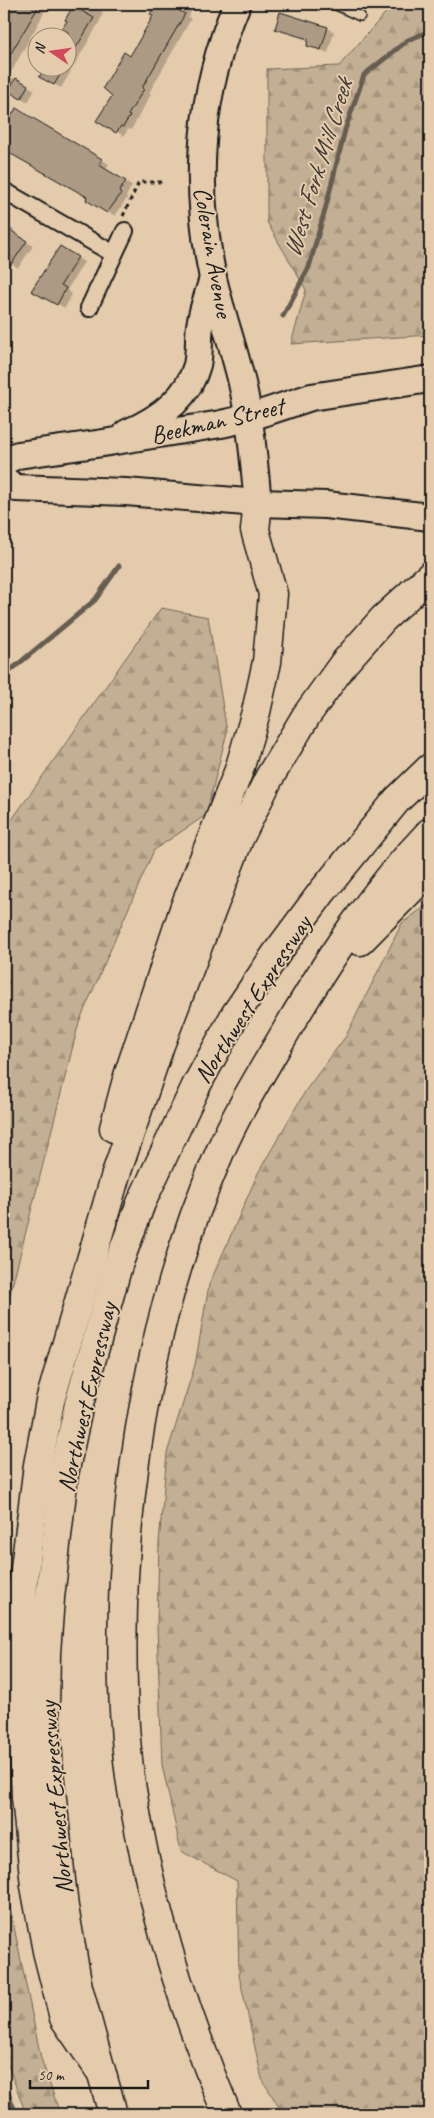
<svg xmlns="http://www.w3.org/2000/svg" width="434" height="2118" font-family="Caveat,sans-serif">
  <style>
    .forest { fill: url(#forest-firs); stroke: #706658 }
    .shadow { fill: #0003 }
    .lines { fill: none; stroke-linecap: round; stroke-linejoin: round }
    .stream { stroke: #665d51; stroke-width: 5 }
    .building { fill: #ac9a84; stroke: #1c1c1c }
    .lane-casing { stroke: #1c1c1c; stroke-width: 12 }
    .street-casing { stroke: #1c1c1c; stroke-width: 20 }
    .primary-casing { stroke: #1c1c1c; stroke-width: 30 }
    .highway-casing { stroke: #1c1c1c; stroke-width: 31 }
    .path { stroke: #1c1c1c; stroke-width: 3; stroke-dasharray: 4 4; stroke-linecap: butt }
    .lane { stroke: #e4cbac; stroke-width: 9 }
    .street { stroke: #e4cbac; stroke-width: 16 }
    .primary { stroke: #e4cbac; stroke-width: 26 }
    .highway { stroke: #e4cbac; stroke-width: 28 }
    .labels { text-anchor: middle; stroke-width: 4; stroke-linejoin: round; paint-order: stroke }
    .street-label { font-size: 25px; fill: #1c1c1c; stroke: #e4cbac }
    .water-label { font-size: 26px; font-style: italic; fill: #413c37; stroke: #e4cbac }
  </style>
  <defs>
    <pattern id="forest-firs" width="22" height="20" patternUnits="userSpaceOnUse" patternTransform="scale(1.25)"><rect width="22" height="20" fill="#c3af94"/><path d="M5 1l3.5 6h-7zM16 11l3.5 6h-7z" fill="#a7967f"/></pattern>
  </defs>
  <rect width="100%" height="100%" fill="#e4cbac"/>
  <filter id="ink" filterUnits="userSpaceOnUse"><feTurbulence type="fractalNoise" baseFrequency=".02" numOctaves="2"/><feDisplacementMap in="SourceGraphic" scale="10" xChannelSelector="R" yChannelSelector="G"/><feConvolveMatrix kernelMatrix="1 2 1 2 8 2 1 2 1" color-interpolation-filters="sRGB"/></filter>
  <g filter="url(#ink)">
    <!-- forest -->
    <g class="forest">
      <polygon points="419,4 430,4 430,335 291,344 306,290 267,222 267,69 339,66 388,10"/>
      <polygon points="161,608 208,617 227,732 206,815 154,850 79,1022 4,1318 4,831"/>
      <polygon points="430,903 430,2114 283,2114 262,2079 239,1975 237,1881 181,1851 162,1765 157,1626 159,1543 167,1453 195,1365 209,1285 258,1173 306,1090 346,1036 402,923"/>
      <polygon points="4,1878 41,2058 60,2114 26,2114 4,2054"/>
    </g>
    <!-- shadow -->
    <g class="shadow">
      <polygon points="4,4 45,4 42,8 45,11 9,76 35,90 28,102 4,88"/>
      <polygon points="76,4 87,4 103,12 100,21 61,88 41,76 46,68 68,68 68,38 66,38 69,32 69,21 67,19"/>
      <polygon points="157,4 196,4 188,17 191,19 149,93 151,94 131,130 128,129 124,136 98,120 113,95 131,58 154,15 152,14"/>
      <polygon points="276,28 327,28 334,32 328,53 308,45 309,40"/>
      <polygon points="17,109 109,164 105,170 132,186 126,196 127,198 115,216 87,200 89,197 4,148 4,134"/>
      <polygon points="4,224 14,230 13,233 33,246 18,268 4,258 5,251"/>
      <polygon points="60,247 84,262 67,290 72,294 65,308 33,290"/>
    </g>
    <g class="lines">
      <!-- stream -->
      <g class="stream">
        <polyline points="283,316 309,267 325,210 345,130 364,75 408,40 430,31"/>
        <polyline points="4,676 95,600 119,566"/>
        <polyline points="4,2083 16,2114"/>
      </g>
    </g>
    <!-- building -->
    <g class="building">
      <polygon points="4,4 40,4 4,65"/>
      <polygon points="156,4 168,4 185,14 142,88 144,89 128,115 130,116 123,127 121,126 116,133 96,121 112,96 103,88 124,52 130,56 153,16 150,14"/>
      <polygon points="73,6 94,18 68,61 68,32 62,29 67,21 65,20"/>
      <polygon points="280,12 328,27 321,50 307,46 308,39 275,29"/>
      <polygon points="45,68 64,68 54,85 39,77"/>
      <polygon points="16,78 28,85 21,99 8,91"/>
      <polygon points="16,108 102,159 99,165 126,181 119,192 121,194 107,213 86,200 87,197 4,150 4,129"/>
      <polygon points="4,226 27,241 4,275"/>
      <polygon points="60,246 78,257 61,285 66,288 57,305 31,291"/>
    </g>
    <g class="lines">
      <!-- lane casing -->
      <g class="lane-casing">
        <polyline id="lane" points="334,4 360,16"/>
      </g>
      <!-- street casing -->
      <g class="street-casing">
        <g id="street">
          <polyline points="4,191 114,254"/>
          <polyline points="89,308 125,231"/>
        </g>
      </g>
      <!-- primary casing -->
      <g class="primary-casing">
        <g id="primary">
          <path d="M237,4C199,94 193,182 213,278C221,313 234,348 242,383C251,422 254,463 258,503"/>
          <path d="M127,433C157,420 188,399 197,365C200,352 198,339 200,326C202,310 209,293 213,278"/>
          <polyline points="4,461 18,455 103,443 221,424 248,418 311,397 430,379"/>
          <polyline points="4,480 16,488 126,492 258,503 326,505 430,517"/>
        </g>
      </g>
      <!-- highway casing -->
      <g class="highway-casing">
        <g id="highway">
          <polyline points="360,941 430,870"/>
          <polyline points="114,1128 128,1076 184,909 239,770 256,712 267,662 273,594 255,530 258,503"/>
          <polyline points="101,2072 64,2018 47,1951 35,1886 26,1797 21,1694 21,1637 23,1584 38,1465 50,1401 116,1174 160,1045 239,839 269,778 306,716 344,663 383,619 430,576"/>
          <polyline points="113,2114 78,1987 64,1907 49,1772 45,1708 46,1653 50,1598 64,1474 79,1404 118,1265 141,1203 196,1086 235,1015 276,954 322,892 397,800 430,768"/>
          <path d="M227,2114C183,2010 150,1902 132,1790C121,1720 121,1647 124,1577C132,1432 161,1288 219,1154C237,1112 262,1072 285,1033C327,961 372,892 430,832"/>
        </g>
      </g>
      <!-- path -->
      <polyline class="path" points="123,216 139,182 164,182"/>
      <!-- lane -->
      <use href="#lane" class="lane"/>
      <!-- street -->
      <use href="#street" class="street"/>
      <!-- primary -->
      <use href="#primary" class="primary"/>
      <!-- highway -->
      <use href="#highway" class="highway"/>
    </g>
  </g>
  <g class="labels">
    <!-- street labels -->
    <g class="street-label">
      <text transform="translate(214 252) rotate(80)" y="9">Colerain Avenue</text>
      <text transform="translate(217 420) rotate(-13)" y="9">Beekman Street</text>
      <text transform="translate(252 999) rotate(-57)" y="9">Northwest Expressway</text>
      <text transform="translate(86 1397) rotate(-77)" y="9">Northwest Expressway</text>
      <text transform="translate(55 1798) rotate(-95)" y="9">Northwest Expressway</text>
    </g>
    <!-- water labels -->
    <g class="water-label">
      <text transform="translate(317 168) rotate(-73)" y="9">West Fork Mill Creek</text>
    </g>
  </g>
  <!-- margin -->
  <rect width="434" height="2118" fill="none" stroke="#e4cbac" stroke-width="20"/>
  <rect x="10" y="10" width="414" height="2098" fill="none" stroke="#1c1c1c" stroke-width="2" filter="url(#ink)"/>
  <!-- north arrow -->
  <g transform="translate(52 52) rotate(283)"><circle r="24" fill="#e4cbac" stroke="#948572"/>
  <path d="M0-4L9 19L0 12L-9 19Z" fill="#d1495b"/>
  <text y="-8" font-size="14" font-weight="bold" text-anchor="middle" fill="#1c1c1c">N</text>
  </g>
  <!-- scale -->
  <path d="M30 2080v8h118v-8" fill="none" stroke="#1c1c1c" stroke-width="2.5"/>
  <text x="38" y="2080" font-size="15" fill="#1c1c1c" stroke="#e4cbac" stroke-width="4" paint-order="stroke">50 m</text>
</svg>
